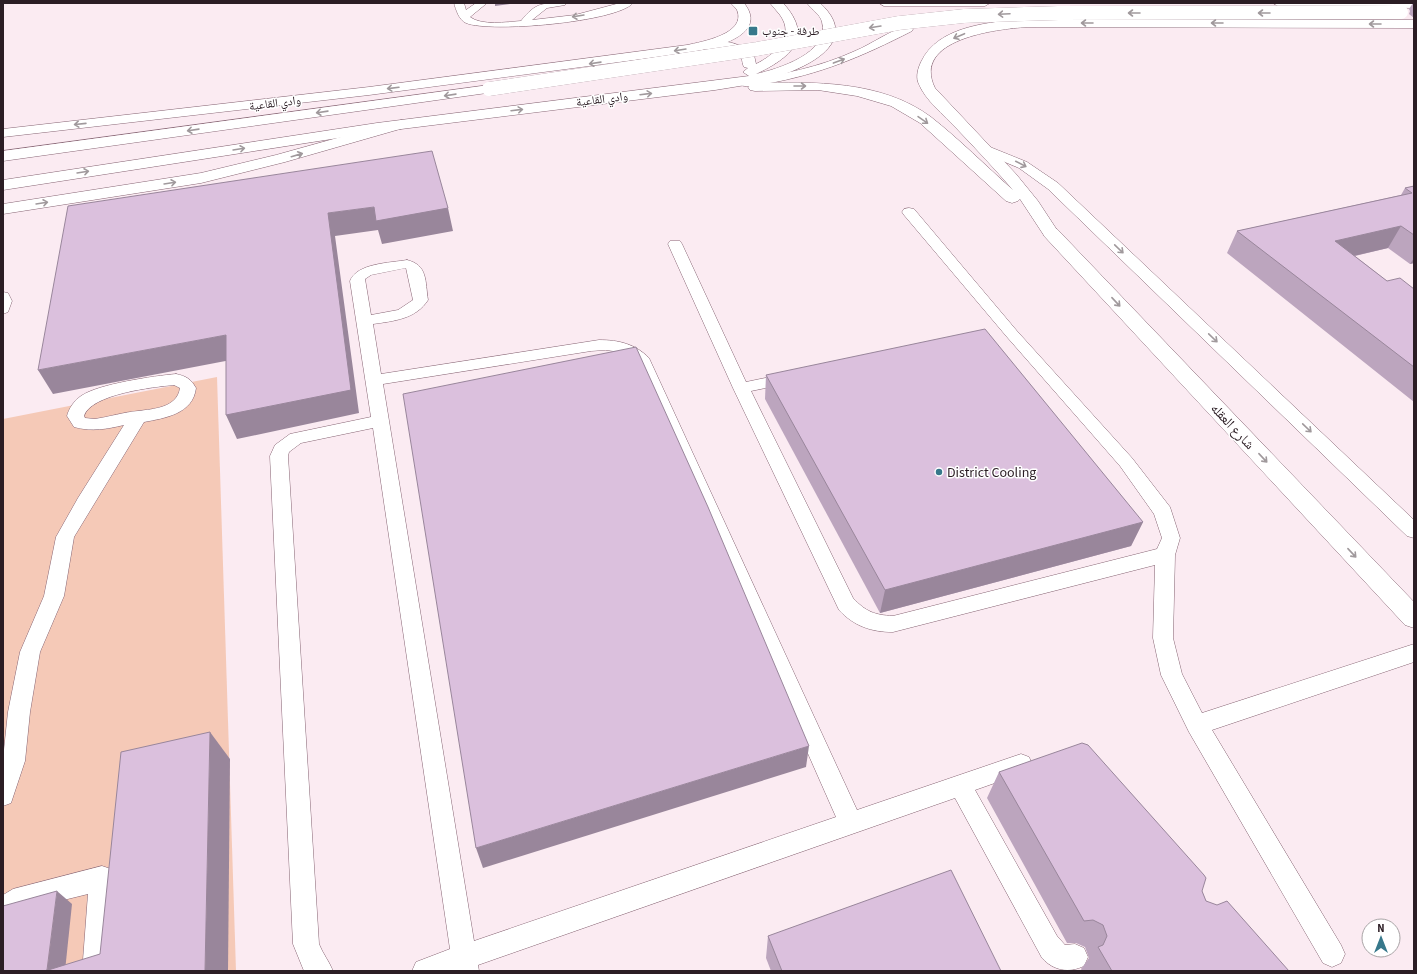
<svg xmlns="http://www.w3.org/2000/svg" width="1417" height="974" font-family="'Source Sans 3','Noto Naskh Arabic',sans-serif">
  <style>
    .green { fill: #f5c9b7 }
    .lines { fill: none; stroke-linecap: round; stroke-linejoin: round }
    .lane-casing { stroke: #876574; stroke-width: 1 }
    .street-casing { stroke: #876574; stroke-width: 1 }
    .secondary-casing { stroke: #876574; stroke-width: 1 }
    .primary-casing { stroke: #876574; stroke-width: 1 }
    .lane { fill: #fff; fill-rule: evenodd }
    .street { fill: #fff; fill-rule: evenodd }
    .secondary { fill: #fff; fill-rule: evenodd }
    .primary { fill: #fff; fill-rule: evenodd }
    .primary-bridge-casing { stroke: #876574; stroke-width: 14; stroke-linecap: butt }
    .primary-bridge { stroke: #fff; stroke-width: 14 }
    .wall { fill: #bca5be }
    .shaded-wall { fill: #99869b }
    .building { fill: #dbc0dd; stroke: #99869b }
    .oneway { stroke: #a0999c }
    .poi-dot { fill: #37788b; stroke: #fff; stroke-width: 1.5 }
    .labels { text-anchor: middle; stroke-width: 3; stroke-linejoin: round; paint-order: stroke }
    .far-poi-label { font-size: 12px; fill: #2b1d24; stroke: #fff; text-anchor: start }
    .far-street-label { font-size: 12px; fill: #2b1d24; stroke: #fff }
    .street-label { font-size: 14px; fill: #2b1d24; stroke: #fff }
    .poi-label { font-size: 14px; fill: #2b1d24; stroke: #fff; text-anchor: start }
  </style>
  <rect width="100%" height="100%" fill="#fbebf2"/>
  <!-- green -->
  <polygon class="green" points="217,377 236,971 3,971 3,419"/>
  <g class="lines">
    <!-- lane casing -->
    <g class="lane-casing">
      <g id="lane">
        <path d="M454,3H464L466,10L476,3H487L470,17C482,26 506,22 521,21C536,2 543,3 566,3L565,5L547,8L532,20L575,15L620,3H633C617,22 490,33 466,23C459,20 456,10 454,3Z"/>
        <polygon points="879,3 990,3 985,6 884,6"/>
        <polygon points="1273,3 1414,3 1414,8 1278,6"/>
        <path d="M908,26L912,27L913,29L912,31C861,57 821,74 765,84C757,85 743,89 738,83L744,80C782,75 820,67 855,51C872,44 890,30 908,26Z"/>
        <polygon points="985,145 1027,162 1058,183 1414,520 1414,538 1407,536 1048,189 1019,168 981,152 979,149 981,146"/>
        <path d="M909,208L914,209L1017,331L1132,458L1170,507L1180,538L1175,555L1173,638L1182,674L1202,713L1414,644V662L1212,730L1341,945L1345,954L1341,963L1332,967L1323,963L1189,732L1161,675L1153,638L1155,565L893,632C871,632 854,626 839,610L733,388L668,244L670,241H680L682,244L746,382L789,373L795,374L797,378L795,382L751,391L853,598C866,612 875,615 893,616L1157,549L1162,538L1154,514L1120,466L1007,337L904,215L902,212L904,209Z"/>
        <path d="M407,260C428,265 425,281 428,300C416,319 394,321 373,324L381,374L599,340C619,340 635,344 649,358L857,810L1021,754L1029,757L1032,764L1029,771L975,790L1057,936L1065,945L1075,944L1084,948L1088,957L1084,966C1069,973 1054,971 1042,958L955,798L478,965L479,971H412L416,962L450,949L373,428L301,443L289,452L288,456L319,944C323,954 329,961 333,971H304L293,944L270,456L275,445L290,434L371,417L350,281C357,263 390,263 407,260ZM406,268L413,300L398,310L371,315L365,279L371,275ZM606,350L620,352L636,364L836,817L474,941L383,384L591,351Z"/>
        <polygon points="3,292 8,293 12,301 8,312 3,314"/>
        <path d="M176,374C186,376 191,379 196,388C193,414 165,418 144,422L74,537L64,596L40,652L30,712L25,761L11,803L3,806V759L8,712L20,652L44,596L56,537L78,498L124,425C107,429 92,432 74,427L67,416C69,408 74,401 81,396C98,384 154,376 176,374ZM174,385L180,388C177,408 153,409 138,411C124,412 109,417 95,419L85,418L84,416C91,394 153,387 174,385Z"/>
        <polygon points="102,866 111,869 114,878 109,960 105,969 101,971 87,969 83,960 88,894 27,909 3,921 3,895 13,889"/>
      </g>
    </g>
    <!-- street casing -->
    <g class="street-casing">
      <polygon id="street" points="1051,228 1057,229 1414,602 1414,628 1405,625 1045,237 1043,233 1045,229"/>
    </g>
    <!-- secondary casing -->
    <g class="secondary-casing">
      <g id="secondary">
        <path d="M731,3H744C771,37 708,49 687,53L369,95L3,137V129L369,87L687,45C701,42 747,34 737,10C735,7 733,6 731,3Z"/>
        <polygon points="402,120 407,121 409,124 407,127 285,162 201,183 3,214 3,204 201,173 276,155"/>
      </g>
    </g>
    <!-- primary casing -->
    <g class="primary-casing">
      <g id="primary">
        <path d="M770,3H783C815,38 790,58 756,74C778,69 830,53 822,22C820,14 812,10 807,3H820C869,48 789,75 755,83C814,82 881,80 931,117C959,139 986,166 1013,190C995,169 976,149 957,129C944,114 925,101 918,82C916,76 918,68 921,62C938,25 992,22 1027,19L1414,20V28L1027,27C997,29 911,39 935,88L1016,174L1038,201L1059,233L1057,237L1051,238L1045,237L1020,199L1018,201L1012,203L1006,201L920,123L891,106L857,96L818,90L755,91L750,90L748,87L752,84L715,90L377,132L3,190V180L377,123L749,76L743,72L748,68L744,67C742,64 743,61 741,58C732,44 708,55 701,45L703,42C720,38 742,43 754,55L756,64C774,55 796,37 780,15C777,11 773,7 770,3Z"/>
        <polygon points="489,85 494,86 496,89 494,92 3,161 3,151"/>
      </g>
    </g>
    <!-- lane -->
    <use href="#lane" class="lane"/>
    <!-- street -->
    <use href="#street" class="street"/>
    <!-- secondary -->
    <use href="#secondary" class="secondary"/>
    <!-- primary -->
    <use href="#primary" class="primary"/>
    <!-- primary-bridge casing -->
    <g class="primary-bridge-casing">
      <polyline id="primary-bridge" points="489,89 757,49 899,23 964,16 1058,13 1401,12"/>
    </g>
    <!-- primary-bridge -->
    <use href="#primary-bridge" class="primary-bridge"/>
  </g>
  <!-- wall -->
  <g class="wall">
    <polygon points="1413,3 1414,3 1414,18 1409,14 1410,11 1409,9"/>
    <polygon points="1414,186 1414,263 1410,264 1388,248 1355,256 1387,281 1414,289 1414,402 1227,253 1237,231 1401,195 1405,188"/>
    <polygon points="766,375 1143,522 1131,546 880,613 765,399"/>
    <polygon points="999,772 1202,891 1206,901 1289,971 1082,971 1081,969 1089,958 1085,947 1076,943 1067,943 987,798"/>
    <polygon points="768,936 1001,971 771,971 766,958"/>
  </g>
  <!-- shaded-wall -->
  <g class="shaded-wall">
    <polygon points="495,3 517,3 495,6"/>
    <polygon points="374,207 448,208 453,231 382,244 378,230 335,236 359,413 237,439 226,415 328,213"/>
    <polygon points="1401,226 1388,248 1323,263 1335,241"/>
    <polygon points="1414,258 1414,263 1410,264"/>
    <polygon points="226,335 236,359 53,394 38,370"/>
    <polygon points="1143,522 1131,546 880,613 885,590"/>
    <polygon points="210,732 230,759 228,971 205,971"/>
    <polygon points="809,746 806,767 483,868 476,848"/>
    <polygon points="57,891 72,904 65,971 47,971"/>
  </g>
  <!-- building -->
  <g class="building">
    <polygon points="432,151 448,208 376,221 374,207 328,213 351,390 226,415 226,335 38,370 68,206"/>
    <polygon points="1414,186 1414,235 1401,226 1335,241 1387,281 1400,278 1414,289 1414,367 1237,231 1412,193 1405,188"/>
    <polygon points="985,329 1143,522 885,590 766,375"/>
    <polygon points="636,347 708,507 809,746 476,848 403,394"/>
    <polygon points="210,732 205,971 45,971 100,954 121,752"/>
    <polygon points="1082,743 1088,745 1204,875 1206,878 1202,891 1206,901 1217,905 1227,901 1289,971 1112,971 1098,947 1103,945 1107,936 1103,925 1093,920 1084,921 999,772"/>
    <polygon points="951,870 1001,971 782,971 768,936"/>
    <polygon points="57,891 47,970 45,971 3,971 3,906"/>
  </g>
  <!-- one-way arrows -->
  <defs><path id="oneway-shaft" d="M-6 0H5M1.5-3L5.5 0L1.5 3" fill="none" stroke-width="1.6" stroke-linecap="round" stroke-linejoin="round"/></defs>
  <g class="oneway">
    <use href="#oneway-shaft" transform="translate(1134 13) rotate(180)"/>
    <use href="#oneway-shaft" transform="translate(1264 13) rotate(180)"/>
    <use href="#oneway-shaft" transform="translate(1004 14) rotate(177)"/>
    <use href="#oneway-shaft" transform="translate(578 16) rotate(171)"/>
    <use href="#oneway-shaft" transform="translate(1087 23) rotate(-180)"/>
    <use href="#oneway-shaft" transform="translate(1217 23) rotate(-180)"/>
    <use href="#oneway-shaft" transform="translate(1375 24) rotate(-180)"/>
    <use href="#oneway-shaft" transform="translate(875 27) rotate(171)"/>
    <use href="#oneway-shaft" transform="translate(959 36) rotate(157)"/>
    <use href="#oneway-shaft" transform="translate(680 50) rotate(171)"/>
    <use href="#oneway-shaft" transform="translate(839 61) rotate(-20)"/>
    <use href="#oneway-shaft" transform="translate(595 63) rotate(172)"/>
    <use href="#oneway-shaft" transform="translate(800 86)"/>
    <use href="#oneway-shaft" transform="translate(393 88) rotate(173)"/>
    <use href="#oneway-shaft" transform="translate(646 94) rotate(-7)"/>
    <use href="#oneway-shaft" transform="translate(450 95) rotate(172)"/>
    <use href="#oneway-shaft" transform="translate(517 110) rotate(-7)"/>
    <use href="#oneway-shaft" transform="translate(322 112) rotate(172)"/>
    <use href="#oneway-shaft" transform="translate(923 120) rotate(35)"/>
    <use href="#oneway-shaft" transform="translate(80 124) rotate(174)"/>
    <use href="#oneway-shaft" transform="translate(193 130) rotate(172)"/>
    <use href="#oneway-shaft" transform="translate(239 149) rotate(-9)"/>
    <use href="#oneway-shaft" transform="translate(297 155) rotate(-16)"/>
    <use href="#oneway-shaft" transform="translate(1021 164) rotate(27)"/>
    <use href="#oneway-shaft" transform="translate(83 172) rotate(-9)"/>
    <use href="#oneway-shaft" transform="translate(170 183) rotate(-9)"/>
    <use href="#oneway-shaft" transform="translate(42 203) rotate(-9)"/>
    <use href="#oneway-shaft" transform="translate(1119 249) rotate(44)"/>
    <use href="#oneway-shaft" transform="translate(1116 302) rotate(47)"/>
    <use href="#oneway-shaft" transform="translate(1213 338) rotate(44)"/>
    <use href="#oneway-shaft" transform="translate(1307 428) rotate(44)"/>
    <use href="#oneway-shaft" transform="translate(1263 458) rotate(47)"/>
    <use href="#oneway-shaft" transform="translate(1352 553) rotate(47)"/>
  </g>
  <!-- markers -->
  <g class="poi-dot">
    <rect x="748" y="26" width="10" height="10" rx="2"/>
    <circle cx="939" cy="472" r="4"/>
  </g>
  <g class="labels">
    <!-- far-poi labels -->
    <g class="far-poi-label">
      <text x="762" y="35">طرفة - جنوب</text>
    </g>
    <!-- far-street labels -->
    <g class="far-street-label">
      <text transform="translate(602 99) rotate(-7)" y="4">وادي القاعية</text>
      <text transform="translate(275 103) rotate(-7)" y="4">وادي القاعية</text>
    </g>
    <!-- street labels -->
    <g class="street-label">
      <text transform="translate(1233 426) rotate(47)" y="5">شارع العقله</text>
    </g>
    <!-- poi labels -->
    <g class="poi-label">
      <text x="947" y="477">District Cooling</text>
    </g>
  </g>
  <!-- border -->
  <rect width="1417" height="974" fill="none" stroke="#2b1d24" stroke-width="8"/>
  <!-- north arrow -->
  <g transform="translate(1381 938)"><circle r="19" fill="#ffffff" stroke="#aaa5a7"/>
  <path d="M0-3L7 15L0 10L-7 15Z" fill="#37788b"/>
  <text y="-6" font-size="11" font-weight="bold" text-anchor="middle" fill="#2b1d24">N</text>
  </g>
</svg>
